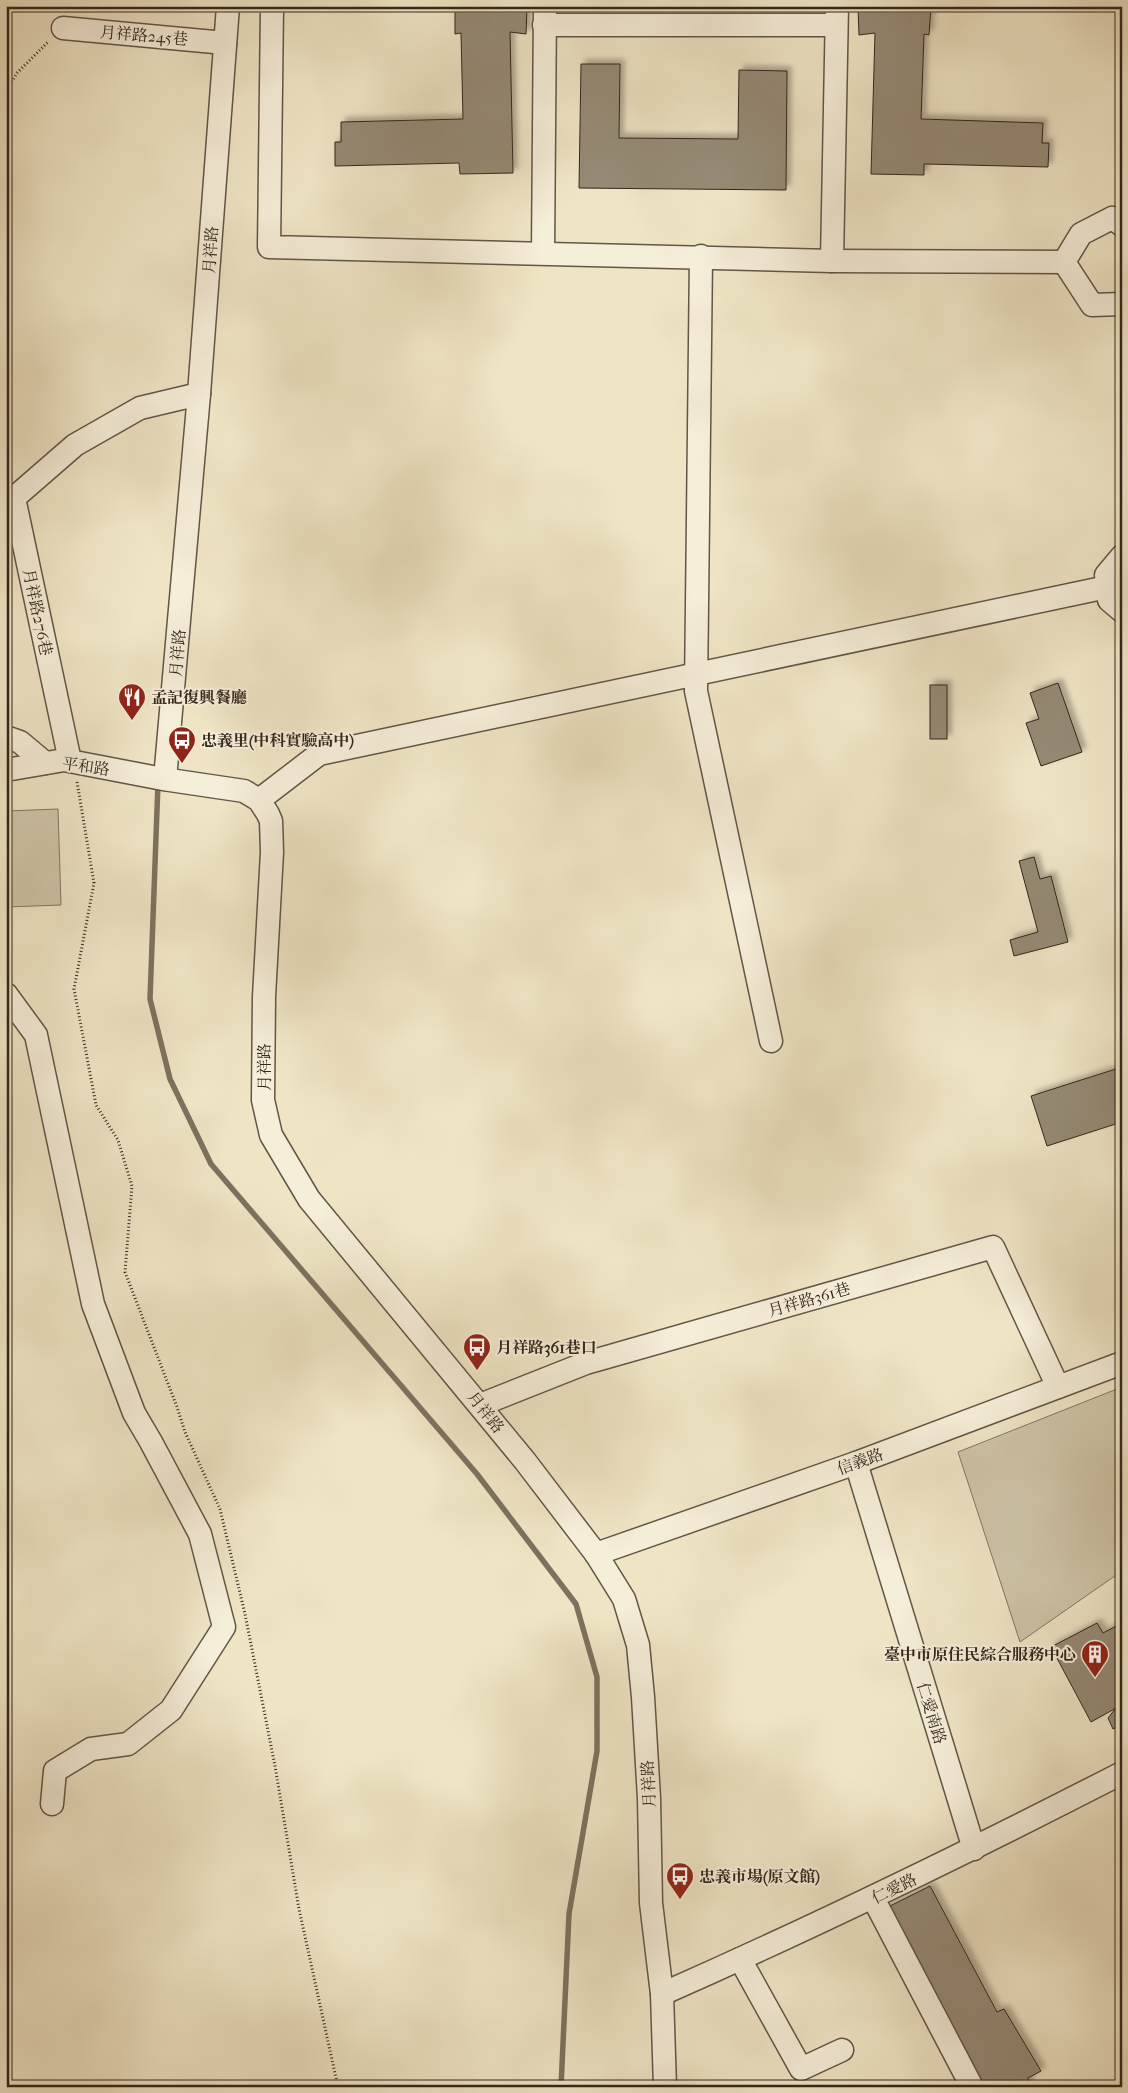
<svg xmlns="http://www.w3.org/2000/svg" width="1128" height="2093" font-family="'IM FELL French Canon','Noto Serif TC',serif">
  <style>
    .green { fill: #cfc5a8; stroke: #817662 }
    .lines { fill: none; stroke-linecap: round; stroke-linejoin: round }
    .stream { stroke: #7d725f; stroke-width: 5.5 }
    .building { fill: #958a74; stroke: #33271c; filter: url(#shadow) }
    .minor-casing { stroke: #625646; stroke-width: 25 }
    .path { stroke: #33271c; stroke-width: 3; stroke-dasharray: 1 2.5; stroke-linecap: butt }
    .minor { stroke: #f5eed9; stroke-width: 22 }
    .labels { text-anchor: middle; stroke-width: 4; stroke-linejoin: round; paint-order: stroke }
    .street-label { font-size: 16px; fill: #33271c; stroke: #f5eed9 }
    .poi-label { font-size: 16px; font-weight: bold; fill: #33271c; stroke: #f5eed9; text-anchor: start }
  </style>
  <defs>
    <filter id="shadow"><feDropShadow dx="4.5" dy="-4.5" stdDeviation="2.5" flood-color="#0004"/></filter>
  </defs>
  <rect width="100%" height="100%" fill="#efe5c5"/>
  <filter id="stains"><feTurbulence type="fractalNoise" baseFrequency=".004" numOctaves="4"/><feColorMatrix values="0 0 0 0 .2 0 0 0 0 .09 0 0 0 0 .02 0 0 0 .5 -.17"/></filter>
  <radialGradient id="worn" r=".72"><stop offset=".6" stop-color="#630" stop-opacity="0"/><stop offset="1" stop-color="#630" stop-opacity=".3"/></radialGradient>
  <!-- green -->
  <g class="green">
    <polygon points="58,809 61,905 6,907 6,811"/>
    <polygon points="1122,1387 1122,1571 1020,1642 958,1452"/>
  </g>
  <g class="lines">
    <!-- stream -->
    <polyline class="stream" points="158,783 150,999 170,1079 211,1164 477,1474 576,1604 597,1677 597,1751 569,1914 561,2087"/>
  </g>
  <!-- building -->
  <g class="building">
    <polygon points="455,6 527,7 526,34 510,32 513,173 460,174 459,163 335,166 335,142 341,142 341,122 463,119 461,33 455,34"/>
    <polygon points="876,6 924,6 924,8 931,6 929,35 924,34 921,119 1043,123 1042,143 1049,143 1048,167 924,164 924,175 871,174 875,33 859,35 858,8"/>
    <polygon points="581,64 620,64 619,138 738,139 739,70 787,71 786,190 579,188"/>
    <polygon points="1058,683 1082,752 1041,766 1026,723 1039,719 1030,693"/>
    <rect x="930" y="685" width="17" height="54"/>
    <polygon points="1034,857 1040,879 1051,876 1068,942 1014,956 1010,940 1038,932 1019,861"/>
    <polygon points="1122,1067 1122,1122 1047,1146 1031,1096"/>
    <polygon points="1097,1623 1103,1633 1122,1623 1122,1725 1113,1729 1108,1718 1116,1708 1091,1722 1051,1647"/>
    <polygon points="930,1886 997,2012 1004,2009 1041,2071 1028,2078 1030,2086 1009,2087 1007,2084 974,2087 884,1909"/>
  </g>
  <g class="lines">
    <!-- minor casing -->
    <g class="minor-casing">
      <g id="minor">
        <polyline points="272,6 269,247 832,261 1064,262"/>
        <polyline points="544,25 836,25"/>
        <polyline points="63,28 225,43"/>
        <polyline points="1122,225 1112,218 1081,234 1064,262 1092,305 1122,304"/>
        <polyline points="543,253 545,6"/>
        <polyline points="701,256 696,691 771,1041"/>
        <polyline points="832,261 837,6"/>
        <polyline points="1122,556 1106,575 1109,600 1122,611"/>
        <polyline points="6,737 20,742 45,763"/>
        <polyline points="70,761 14,498 75,445 140,408 199,394"/>
        <polyline points="6,770 64,760 163,779 244,791 259,800 268,814 271,821 272,852 264,997 263,1100 271,1135 309,1199 525,1461 596,1554 624,1599 638,1645 643,1697 649,1798 651,1903 662,1994 665,2087"/>
        <polyline points="165,779 199,394 228,6"/>
        <polyline points="259,800 319,754 1107,587"/>
        <polyline points="6,994 36,1035 93,1304 134,1413 151,1442 200,1534 224,1627 171,1710 128,1744 91,1749 55,1771 52,1804"/>
        <polyline points="480,1405 586,1363 993,1247 1058,1387"/>
        <polyline points="856,1463 974,1849"/>
        <polyline points="596,1554 856,1463 1122,1363"/>
        <polyline points="873,1898 972,2087"/>
        <polyline points="740,1959 801,2069 842,2050"/>
        <path d="M662,1994C818,1925 970,1851 1122,1773"/>
      </g>
    </g>
    <!-- path -->
    <g class="path">
      <polyline points="6,91 17,73 49,41"/>
      <polyline points="6,450 11,476"/>
      <polyline points="77,782 94,883 74,989 96,1105 118,1140 132,1186 125,1272 177,1407 185,1432 220,1509 245,1614 275,1766 299,1909 338,2087"/>
    </g>
    <!-- minor -->
    <use href="#minor" class="minor"/>
  </g>
  <!-- icons -->
  <defs>
    <g id="restaurant-pin" transform="scale(1.4375)"><path d="M0 17L-7.5 6A9.5 9.5 0 1 1 7.5 6Z" fill="#8f2418" stroke="#f5eed9"/><path d="M-5-6h1v4h1v-4h1v4h1v-4h1v5L-1.5 .5V6h-2V.5L-5-1ZM5-6V6H3V1.5H1.5Q1.5-4 5-6Z" fill="#fff"/></g>
    <g id="bus-pin" transform="scale(1.4375)"><path d="M0 17L-7.5 6A9.5 9.5 0 1 1 7.5 6Z" fill="#8f2418" stroke="#f5eed9"/><path d="M-5-6H5V4H4V6H2V4H-2V6H-4V4H-5ZM-3.5-4V0h7V-4ZM-3.5 1.2v1.5H-2V1.2ZM2 1.2v1.5H3.5V1.2Z" fill="#fff"/></g>
    <g id="building-pin" transform="scale(1.4375)"><path d="M0 17L-7.5 6A9.5 9.5 0 1 1 7.5 6Z" fill="#8f2418" stroke="#f5eed9"/><path d="M-4-6H4V6H1V3H-1V6H-4ZM-2.5-4.3h1.7v1.8h-1.7ZM.8-4.3h1.7v1.8H.8ZM-2.5-1h1.7V.8h-1.7ZM.8-1h1.7V.8H.8Z" fill="#fff"/></g>
  </defs>
  <g fill-rule="evenodd">
    <use href="#restaurant-pin" x="132" y="697"/>
    <use href="#bus-pin" x="182" y="740"/>
    <use href="#bus-pin" x="477" y="1347"/>
    <use href="#building-pin" x="1095" y="1654"/>
    <use href="#bus-pin" x="680" y="1876"/>
  </g>
  <g class="labels">
    <!-- street labels -->
    <g class="street-label">
      <text transform="translate(144 35) rotate(5)" y="6">月祥路245巷</text>
      <text transform="translate(210 250) rotate(-86)" y="6">月祥路</text>
      <text transform="translate(38 612) rotate(78)" y="6">月祥路276巷</text>
      <text transform="translate(177 653) rotate(-85)" y="6">月祥路</text>
      <text transform="translate(86 766) rotate(8)" y="6">平和路</text>
      <text transform="translate(264 1067) rotate(-90)" y="6">月祥路</text>
      <text transform="translate(809 1299) rotate(-16)" y="6">月祥路361巷</text>
      <text transform="translate(486 1412) rotate(51)" y="6">月祥路</text>
      <text transform="translate(860 1461) rotate(-20)" y="6">信義路</text>
      <text transform="translate(932 1713) rotate(73)" y="6">仁愛南路</text>
      <text transform="translate(648 1784) rotate(-93)" y="6">月祥路</text>
      <text transform="translate(894 1888) rotate(-26)" y="6">仁愛路</text>
    </g>
    <!-- poi labels -->
    <g class="poi-label">
      <text x="151" y="703">孟記復興餐廳</text>
      <text x="201" y="746">忠義里(中科實驗高中)</text>
      <text x="496" y="1353">月祥路361巷口</text>
      <text x="1076" y="1660" text-anchor="end">臺中市原住民綜合服務中心</text>
      <text x="699" y="1882">忠義市場(原文館)</text>
    </g>
  </g>
  <!-- margin -->
  <rect width="1128" height="2093" fill="none" stroke="#efe5c5" stroke-width="25"/>
  <rect x="8" y="8" width="1113" height="2078" fill="none" stroke="#33271c" stroke-width="2.5"/>
  <rect x="12" y="12" width="1103" height="2068" fill="none" stroke="#33271c"/>
  <rect width="100%" height="100%" filter="url(#stains)"/>
  <rect width="100%" height="100%" fill="url(#worn)"/>
</svg>
